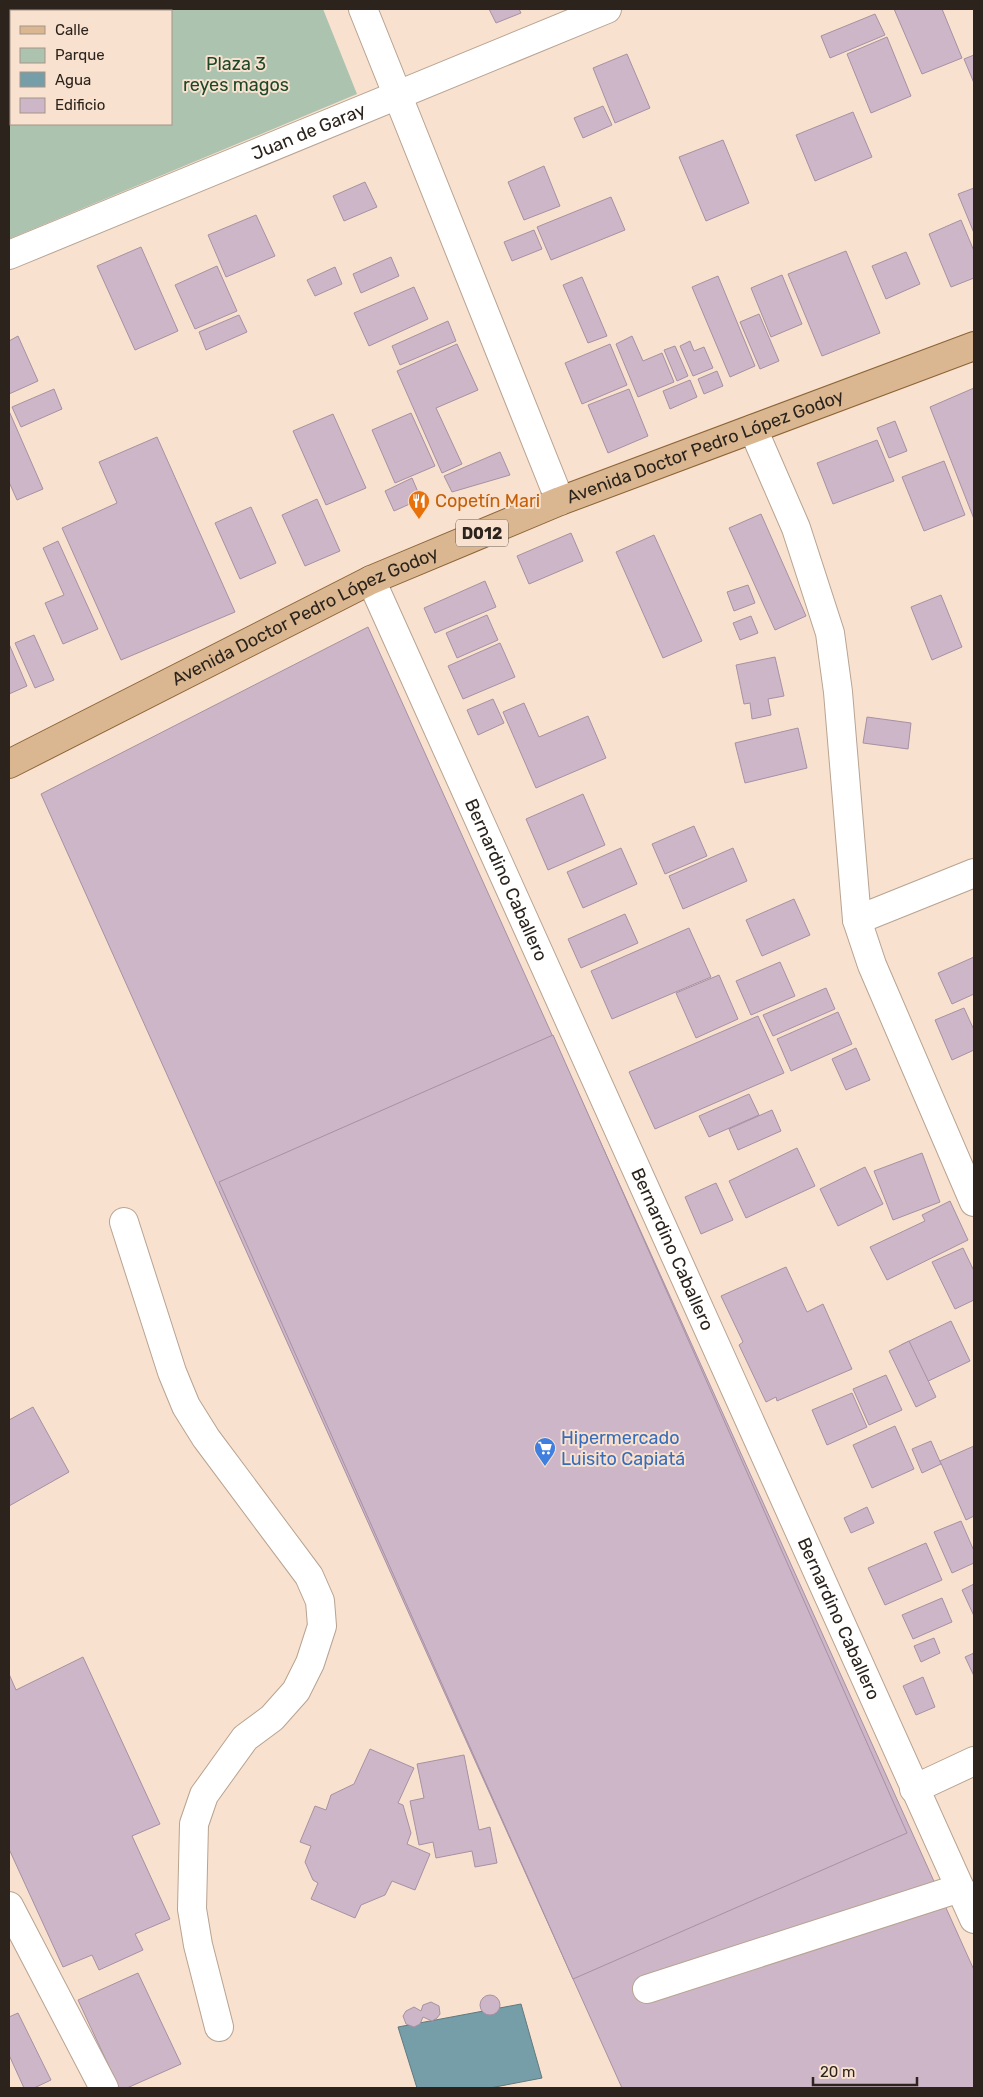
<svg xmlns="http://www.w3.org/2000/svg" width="983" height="2097" font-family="Rubik,sans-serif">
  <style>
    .green { fill: #acc3af; fill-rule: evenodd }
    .water { fill: #769ea9; stroke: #60797f }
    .building { fill: #cdb6c8; stroke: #a791a3 }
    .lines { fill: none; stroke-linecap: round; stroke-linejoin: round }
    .minor-casing { stroke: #b8a391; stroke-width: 30 }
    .major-casing { stroke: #8c6437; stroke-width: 30 }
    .minor { stroke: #fff; stroke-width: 28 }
    .major { stroke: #dab790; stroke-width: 28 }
    .labels { text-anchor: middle; stroke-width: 4; stroke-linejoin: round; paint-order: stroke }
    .shield { fill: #f8e1ce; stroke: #685c51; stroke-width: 1 }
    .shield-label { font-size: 16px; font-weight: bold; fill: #2b231c }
    .park-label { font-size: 18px; fill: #1b4827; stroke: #f8e1ce }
    .street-label { font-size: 18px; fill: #2b231c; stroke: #f8e1ce }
    .food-label { font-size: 18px; fill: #c56008; stroke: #f8e1ce; text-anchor: start }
    .shop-label { font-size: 18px; fill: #366cbe; stroke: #f8e1ce; text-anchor: start }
  </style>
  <rect width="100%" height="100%" fill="#f8e1ce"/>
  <!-- green -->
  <path class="green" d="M9,9H323L357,94L9,239ZM11,11H171V124H11Z"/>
  <!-- water -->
  <polygon class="water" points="521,2004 542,2078 490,2088 417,2088 398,2027"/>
  <!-- building -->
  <g class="building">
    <polygon points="489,9 519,9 521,13 496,23"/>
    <polygon points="894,9 942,9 962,58 922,74"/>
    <polygon points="875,14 885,35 830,58 821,36"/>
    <polygon points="887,37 911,96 871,113 847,54"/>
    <polygon points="627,54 650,108 615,123 593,68"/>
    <polygon points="974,55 974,83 964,59"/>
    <polygon points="603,106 612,125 583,138 574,118"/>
    <polygon points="853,112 872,157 815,181 796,135"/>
    <polygon points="723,140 749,203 706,221 679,157"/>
    <polygon points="544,166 560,206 524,220 508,182"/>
    <polygon points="365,182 377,207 344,221 333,196"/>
    <polygon points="974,188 974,233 958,194"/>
    <polygon points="611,197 625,230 551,260 537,227"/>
    <polygon points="256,215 275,256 226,277 208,235"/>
    <polygon points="961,220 974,251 974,278 951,287 929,234"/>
    <polygon points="534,230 542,249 512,261 504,242"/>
    <polygon points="141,247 178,331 135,350 97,266"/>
    <polygon points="846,251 880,333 822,356 788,274"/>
    <polygon points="906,252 920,284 886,299 872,266"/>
    <polygon points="391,257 399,276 361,293 353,274"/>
    <polygon points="217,266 237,311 195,329 175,285"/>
    <polygon points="335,267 342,284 315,296 307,280"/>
    <polygon points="782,275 802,324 771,337 751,288"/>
    <polygon points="718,276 755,366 730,377 692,287"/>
    <polygon points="582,277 607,336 588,343 563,285"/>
    <polygon points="414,287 428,319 369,346 354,313"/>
    <polygon points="759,314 779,361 760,369 740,322"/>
    <polygon points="239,315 247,332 206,350 199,332"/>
    <polygon points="448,321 456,341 400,365 392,346"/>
    <polygon points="18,336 38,381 9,394 9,341"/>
    <polygon points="632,336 643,361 662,353 674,382 638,397 616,344"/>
    <polygon points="690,341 694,351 704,347 713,368 693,376 680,346"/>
    <polygon points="457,344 478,390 436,408 462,464 442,473 397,371"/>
    <polygon points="610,344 627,385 582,404 565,363"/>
    <polygon points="675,346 688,376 677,381 664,350"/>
    <polygon points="717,371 723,386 704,394 698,379"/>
    <polygon points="690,380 697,397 670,409 663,391"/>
    <polygon points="974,388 974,519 930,407"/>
    <polygon points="54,389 62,409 21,427 12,407"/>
    <polygon points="629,389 648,436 608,453 588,405"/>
    <polygon points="9,411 43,489 17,500 9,482"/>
    <polygon points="411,413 435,466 395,483 372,430"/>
    <polygon points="333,414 366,488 326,505 293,431"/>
    <polygon points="895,421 907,451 889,458 877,428"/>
    <polygon points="157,437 235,612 121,660 62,528 117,503 99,462"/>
    <polygon points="877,440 894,481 833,504 817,463"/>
    <polygon points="500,452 510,475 452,492 444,476"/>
    <polygon points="944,461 965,515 924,531 902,477"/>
    <polygon points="412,478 421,499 394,511 385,491"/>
    <polygon points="317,499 340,551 305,566 282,515"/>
    <polygon points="251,507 276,563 240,579 215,523"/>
    <polygon points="761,514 806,616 775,630 729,528"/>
    <polygon points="571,533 583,561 529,584 517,556"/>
    <polygon points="654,535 702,641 663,658 616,552"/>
    <polygon points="58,541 98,629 63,644 45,603 64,595 43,548"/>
    <polygon points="485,581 496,607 435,633 424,608"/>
    <polygon points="748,585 755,603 734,611 727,592"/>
    <polygon points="941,595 962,647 932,660 911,607"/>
    <polygon points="487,615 498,640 457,658 446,633"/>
    <polygon points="751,616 758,633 740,640 733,623"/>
    <polygon points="368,627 974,1970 974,2088 622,2088 41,794"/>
    <polygon points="34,635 54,680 35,688 15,643"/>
    <polygon points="500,643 515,677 463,699 448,666"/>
    <polygon points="9,644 27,686 9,694"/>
    <polygon points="775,657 784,696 768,699 771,715 752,719 750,703 744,704 736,665"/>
    <polygon points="493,699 504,723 478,735 467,710"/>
    <polygon points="524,703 539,737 588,716 606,758 536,788 503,712"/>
    <polygon points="867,717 911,723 908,749 863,743"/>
    <polygon points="798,728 807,768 745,783 735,743"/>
    <polygon points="583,794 605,845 548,870 526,819"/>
    <polygon points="694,826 707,856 665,874 652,844"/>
    <polygon points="621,848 637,884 583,908 567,872"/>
    <polygon points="733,848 747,881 683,909 669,876"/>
    <polygon points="794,899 810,935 762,956 746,920"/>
    <polygon points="625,914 638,943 581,968 568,939"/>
    <polygon points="689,928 711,977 612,1019 591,971"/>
    <polygon points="974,957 974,994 952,1004 938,973"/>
    <polygon points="780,962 795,996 751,1015 736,981"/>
    <polygon points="719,975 738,1019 696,1038 676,993"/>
    <polygon points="826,988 835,1009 773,1036 763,1015"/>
    <polygon points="964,1008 974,1030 974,1050 952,1060 935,1020"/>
    <polygon points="838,1012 852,1044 791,1071 777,1039"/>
    <polygon points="758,1016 784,1073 655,1129 629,1072"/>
    <polygon points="553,1035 907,1833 573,1979 219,1182"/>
    <polygon points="856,1048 870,1080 846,1090 832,1059"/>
    <polygon points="749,1094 759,1115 709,1137 699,1116"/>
    <polygon points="772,1110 781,1131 738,1150 729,1129"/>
    <polygon points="797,1148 815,1186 746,1218 729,1181"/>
    <polygon points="922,1153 940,1202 893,1220 874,1171"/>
    <polygon points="865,1167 883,1204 838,1226 820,1189"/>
    <polygon points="716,1183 733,1220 701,1234 685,1197"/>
    <polygon points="950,1201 968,1240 887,1280 870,1247 925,1221 922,1215"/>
    <polygon points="963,1248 974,1271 974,1300 955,1309 932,1262"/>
    <polygon points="786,1267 807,1312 823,1304 852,1369 777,1401 776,1397 766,1402 739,1345 743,1342 721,1296"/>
    <polygon points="951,1321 970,1361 920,1385 901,1345"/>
    <polygon points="909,1341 936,1397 916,1407 889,1351"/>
    <polygon points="886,1375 902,1410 869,1425 853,1389"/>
    <polygon points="852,1393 867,1427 827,1445 812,1410"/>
    <polygon points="33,1407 69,1472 9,1506 9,1420"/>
    <polygon points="895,1426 914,1469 872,1488 853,1445"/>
    <polygon points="931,1441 941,1464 922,1473 912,1449"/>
    <polygon points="974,1446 974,1516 966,1520 940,1461"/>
    <polygon points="867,1507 874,1523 851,1533 844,1518"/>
    <polygon points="961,1521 974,1551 974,1563 952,1573 934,1532"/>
    <polygon points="926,1543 942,1580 885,1605 868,1568"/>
    <polygon points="974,1584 974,1616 962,1590"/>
    <polygon points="942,1598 952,1622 913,1639 902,1615"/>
    <polygon points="934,1638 940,1653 921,1662 914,1646"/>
    <polygon points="974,1653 974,1676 965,1657"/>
    <polygon points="83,1657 160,1824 132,1836 170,1919 135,1934 143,1950 99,1970 92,1955 63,1967 9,1849 9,1674 16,1690"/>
    <polygon points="923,1677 935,1707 916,1715 903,1686"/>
    <polygon points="370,1749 414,1768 398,1803 403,1805 411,1833 407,1844 430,1854 415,1890 392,1881 385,1895 361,1905 355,1918 311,1899 318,1883 313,1880 305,1862 311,1846 300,1842 315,1806 326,1810 331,1795 354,1784"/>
    <polygon points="464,1755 479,1830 490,1827 497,1863 475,1867 472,1851 436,1858 433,1842 419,1845 410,1801 424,1798 417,1764"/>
    <polygon points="138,1973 181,2064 127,2088 119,2088 78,2000"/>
    <circle cx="490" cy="2005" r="10"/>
    <polygon points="431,2002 439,2006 440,2014 437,2018 432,2021 423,2017 420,2024 414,2027 406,2024 403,2016 406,2011 414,2007 421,2011 423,2005"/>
    <polygon points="18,2013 51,2080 34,2088 24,2088 9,2055 9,2017"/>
  </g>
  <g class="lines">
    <!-- minor casing -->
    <g class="minor-casing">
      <g id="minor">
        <polyline points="363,9 560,501"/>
        <path id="s1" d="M9,255L607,9"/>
        <polyline points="753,429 796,528 830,633 838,692 857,920 872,965 974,1202"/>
        <path id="s2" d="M371,580L974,1919"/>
        <polyline points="857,920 974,873"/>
        <polyline points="124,1222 172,1372 186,1406 206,1438 309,1576 320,1601 322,1626 310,1663 296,1691 272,1718 245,1738 204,1795 194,1824 192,1909 198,1945 219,2027"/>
        <polyline points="914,1789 974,1761"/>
        <polyline points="9,1906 104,2088"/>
        <polyline points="647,1989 960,1888"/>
      </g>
    </g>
    <!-- major casing -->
    <g class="major-casing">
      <g id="major">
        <path id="s3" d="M9,764L371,580L560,501L974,346"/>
      </g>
    </g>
    <!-- minor -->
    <use href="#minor" class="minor"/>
    <!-- major -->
    <use href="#major" class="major"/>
  </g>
  <!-- icons -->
  <defs>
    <g id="restaurant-pin" transform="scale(1.125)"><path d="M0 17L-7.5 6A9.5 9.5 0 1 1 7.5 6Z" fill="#e8710a" stroke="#f8e1ce"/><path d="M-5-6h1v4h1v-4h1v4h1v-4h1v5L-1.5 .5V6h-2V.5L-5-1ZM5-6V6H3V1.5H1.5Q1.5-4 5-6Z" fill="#fff"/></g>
    <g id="supermarket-pin" transform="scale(1.125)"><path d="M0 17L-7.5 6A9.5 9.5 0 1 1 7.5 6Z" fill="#3f7fe0" stroke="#f8e1ce"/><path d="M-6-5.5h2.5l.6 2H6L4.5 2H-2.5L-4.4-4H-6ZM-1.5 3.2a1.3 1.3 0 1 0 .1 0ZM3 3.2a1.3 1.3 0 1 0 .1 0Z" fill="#fff"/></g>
  </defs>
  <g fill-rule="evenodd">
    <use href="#restaurant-pin" x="419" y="501"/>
    <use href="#supermarket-pin" x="545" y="1448"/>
  </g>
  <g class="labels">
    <!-- shield labels -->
    <rect class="shield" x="456" y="519.5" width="52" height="27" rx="4"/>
    <g class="shield-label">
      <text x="482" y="539">D012</text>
    </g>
    <!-- park labels -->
    <g class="park-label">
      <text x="236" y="70">Plaza 3<tspan x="236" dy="21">reyes magos</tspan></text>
    </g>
    <!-- street labels -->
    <g class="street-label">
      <text dy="6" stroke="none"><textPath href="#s1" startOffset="324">Juan de Garay</textPath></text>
      <text dy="6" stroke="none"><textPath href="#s3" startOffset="766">Avenida Doctor Pedro López Godoy</textPath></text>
      <text dy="6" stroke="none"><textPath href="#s3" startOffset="331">Avenida Doctor Pedro López Godoy</textPath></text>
      <text dy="6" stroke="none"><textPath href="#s2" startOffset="329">Bernardino Caballero</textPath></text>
      <text dy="6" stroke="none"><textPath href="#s2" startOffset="734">Bernardino Caballero</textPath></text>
      <text dy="6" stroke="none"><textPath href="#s2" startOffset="1139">Bernardino Caballero</textPath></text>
    </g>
    <!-- food labels -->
    <g class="food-label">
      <text x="435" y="507">Copetín Mari</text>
    </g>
    <!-- shop labels -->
    <g class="shop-label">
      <text x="561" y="1444">Hipermercado<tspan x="561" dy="21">Luisito Capiatá</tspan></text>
    </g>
  </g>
  <!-- border -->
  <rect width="983" height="2097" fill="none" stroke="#2b231c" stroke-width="20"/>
  <!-- legend -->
  <rect x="10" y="10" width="162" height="115" fill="#f8e1ce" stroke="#a69587"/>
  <rect x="20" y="26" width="25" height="8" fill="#dab790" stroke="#a69587"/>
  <text x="55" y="35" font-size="15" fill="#2b231c">Calle</text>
  <rect x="20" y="48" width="25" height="15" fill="#acc3af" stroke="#a69587"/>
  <text x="55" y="60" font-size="15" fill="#2b231c">Parque</text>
  <rect x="20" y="72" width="25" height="15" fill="#769ea9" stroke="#a69587"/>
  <text x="55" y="85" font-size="15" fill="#2b231c">Agua</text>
  <rect x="20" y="98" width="25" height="15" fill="#cdb6c8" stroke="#a69587"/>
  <text x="55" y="110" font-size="15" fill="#2b231c">Edificio</text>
  <!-- scale -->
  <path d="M813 2077v8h104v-8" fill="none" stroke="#2b231c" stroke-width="2.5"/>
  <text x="820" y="2077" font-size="15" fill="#2b231c" stroke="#f8e1ce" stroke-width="4" paint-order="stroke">20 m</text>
</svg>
